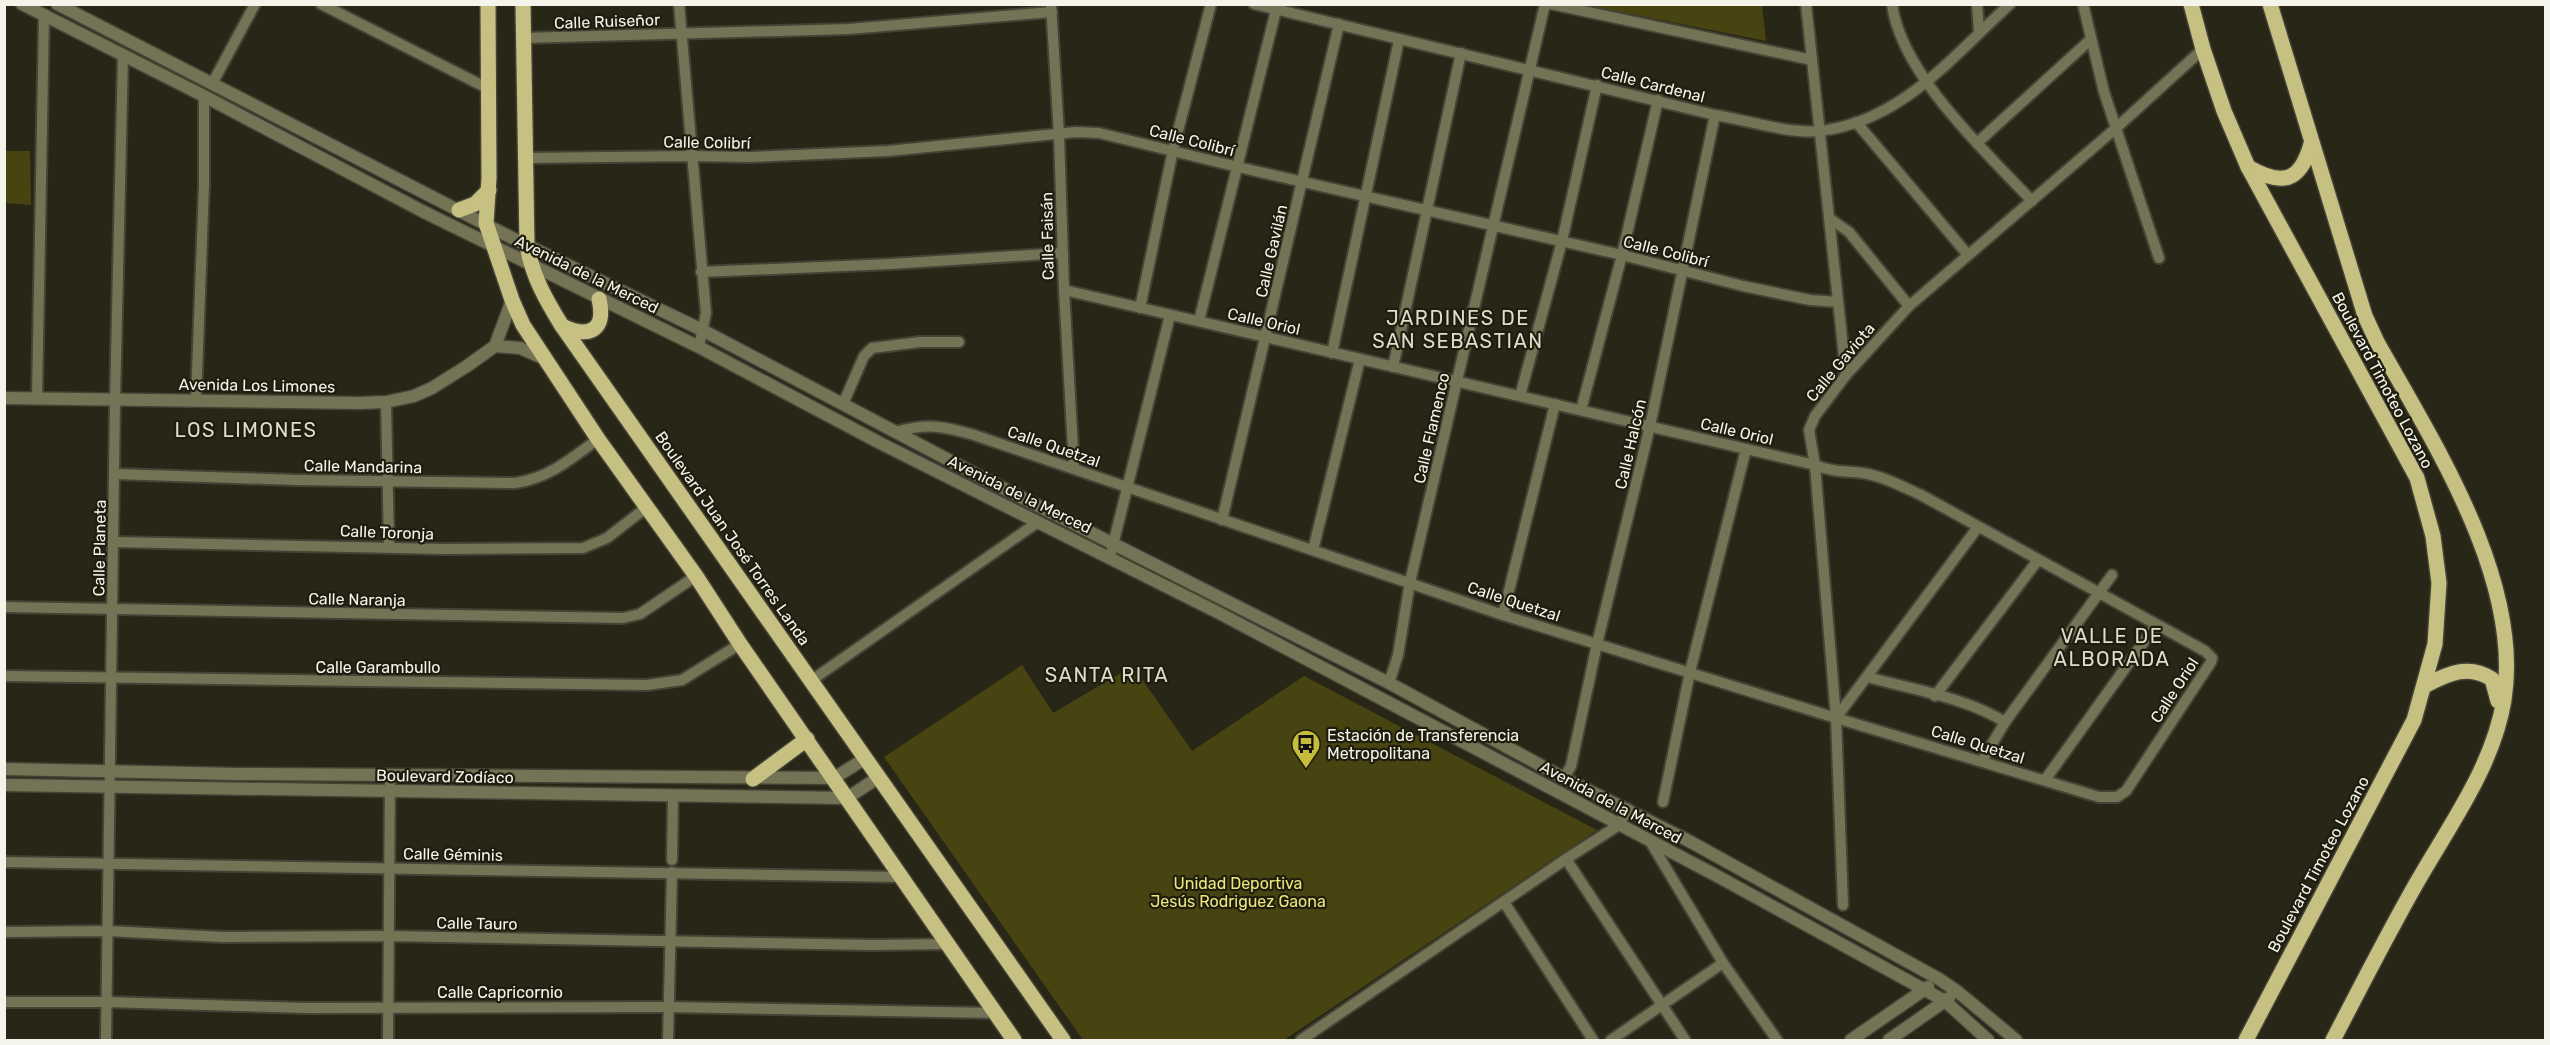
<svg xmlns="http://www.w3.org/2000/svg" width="2550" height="1045" font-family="Rubik,sans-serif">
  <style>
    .green { fill: #484411 }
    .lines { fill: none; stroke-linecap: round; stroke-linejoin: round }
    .minor-casing { stroke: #444335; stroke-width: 14 }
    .tertiary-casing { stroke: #444335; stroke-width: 15 }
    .primary-casing { stroke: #444335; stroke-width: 18 }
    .minor { stroke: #757356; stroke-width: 10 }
    .tertiary { stroke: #757356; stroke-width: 12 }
    .primary { stroke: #c6c183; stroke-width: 15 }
    .labels { text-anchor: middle; stroke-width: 4.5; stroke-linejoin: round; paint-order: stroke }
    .street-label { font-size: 16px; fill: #f4f4ea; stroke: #1e1d0e }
    .poi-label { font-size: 16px; fill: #f4f4ea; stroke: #1e1d0e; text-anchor: start }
    .park-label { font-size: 16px; fill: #eee57d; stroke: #1e1d0e }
    .quarter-label { font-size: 20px; letter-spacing: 1.5px; fill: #deddc9; stroke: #1e1d0e }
  </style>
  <rect width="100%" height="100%" fill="#272617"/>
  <!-- green -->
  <g class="green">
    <polygon points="1586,5 1762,5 1766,41"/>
    <polygon points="5,151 30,151 31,205 5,203"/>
    <polygon points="1022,665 1053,713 1133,666 1192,751 1304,676 1597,830 1284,1040 1083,1040 884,757"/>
  </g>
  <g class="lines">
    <!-- minor casing -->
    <g class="minor-casing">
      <g id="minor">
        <polyline points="321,4 489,89"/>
        <polyline points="679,4 706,313 699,347"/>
        <polyline points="1051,4 1059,135 1064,290 1074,467"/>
        <path d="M1254,4L1715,115C1747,120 1788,134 1819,131C1901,122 1953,56 2010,4"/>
        <polyline points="1551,4 1812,60"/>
        <polyline points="1806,4 1846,375"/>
        <path d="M1892,4C1901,74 1985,151 2032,201"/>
        <polyline points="1977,4 1979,32"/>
        <polyline points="2083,4 2104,92 2159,258"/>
        <polyline points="523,38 849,29 1052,12"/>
        <polyline points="212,84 255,4"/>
        <polyline points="1856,122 1968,255"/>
        <polyline points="1977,143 2090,40"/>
        <polyline points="526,158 691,156 750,157 888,151 1076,132 1099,133 1238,167 1622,255 1743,286 1810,300 1838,302"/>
        <polyline points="1829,218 1849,232 1909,306"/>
        <polyline points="701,272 890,264 1063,253"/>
        <polyline points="1140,308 1173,150 1211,4"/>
        <polyline points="1199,321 1276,10"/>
        <polyline points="1332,353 1399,40"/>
        <polyline points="1393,367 1461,53"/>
        <polyline points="1520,396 1562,241 1597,85"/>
        <polyline points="37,399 44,16"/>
        <polyline points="196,401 204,185 204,96"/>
        <polyline points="386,402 389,547"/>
        <polyline points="843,404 864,356 872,348 920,342 959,342"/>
        <polyline points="1581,410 1622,255 1658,100"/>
        <path d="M895,432C927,423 943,426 974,435L1503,615L1836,718L2099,797H2117L2126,791L2211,662L2212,658L2205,651L1921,495C1903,487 1883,476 1862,473C1845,471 1832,472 1815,465L1064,290"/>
        <path d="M115,474L298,480L515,483C549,478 571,459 598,439"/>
        <polyline points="1222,520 1339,24"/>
        <polyline points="114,542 443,549 583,548 607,538 647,507"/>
        <polyline points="1313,550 1360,359"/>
        <polyline points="1110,557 1170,315"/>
        <polyline points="4,607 623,618 640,614 696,576"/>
        <polyline points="1503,615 1555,404"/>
        <polyline points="4,676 647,685 682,680 740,644"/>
        <path d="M1868,677C1913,690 1965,697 2005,722"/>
        <polyline points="812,680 1038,522"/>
        <polyline points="1389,683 1398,655 1410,582 1545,4"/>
        <polyline points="1935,696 2038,560"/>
        <polyline points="1836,718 1978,527"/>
        <polyline points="1982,761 2005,722 2112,575"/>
        <polyline points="1564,778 1571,766 1597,644 1650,426 1715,115"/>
        <polyline points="2045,780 2156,625"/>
        <polyline points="1663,802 1690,672 1746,449"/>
        <polyline points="1651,843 1723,963 1777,1040"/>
        <polyline points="1566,859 1685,1040"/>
        <polyline points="672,860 673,797"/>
        <polyline points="4,862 901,877"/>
        <polyline points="1504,902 1593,1040"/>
        <polyline points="1843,905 1836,718 1815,465 1809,430 1815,416 1846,375 1909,306 2115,129 2203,49"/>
        <polyline points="4,932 108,931 223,937 389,936 873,945 948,944"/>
        <polyline points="4,1002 107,1002 307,1008 668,1007 995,1013"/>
        <polyline points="106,1040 115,401 123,55"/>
        <polyline points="388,1040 390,775"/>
        <polyline points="668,1040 672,872"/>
        <polyline points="1301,1040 1566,859 1619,825 1628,809"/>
        <polyline points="1611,1040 1723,963"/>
      </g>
    </g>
    <!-- tertiary casing -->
    <g class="tertiary-casing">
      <g id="tertiary">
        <polyline points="22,4 204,96 424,212 699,347 880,443 1221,614 1719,877 1945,1001 1988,1040"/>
        <polyline points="57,4 518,241 704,331 979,476 1389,683 1564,778 1689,841 1939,979 1958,992 2016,1040"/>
        <polyline points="495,346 520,348 545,359"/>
        <polyline points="4,398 359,403 386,402 414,396 432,388 467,366 495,346 512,300"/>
        <polyline points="4,769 238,774 834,778 866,758"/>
        <polyline points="4,785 847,798 879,777"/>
        <polyline points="1851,1040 1928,987"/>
        <polyline points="1889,1040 1949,998"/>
      </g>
    </g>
    <!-- primary casing -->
    <g class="primary-casing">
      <g id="primary">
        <polyline points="488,4 489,178 486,223 512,300 523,325 598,439 696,576 740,644 1014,1040"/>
        <path d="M523,4L527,245C532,276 546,300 562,326L1063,1040"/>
        <polyline points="2191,4 2203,49 2224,111 2248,167 2417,478 2433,536 2439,583 2435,644 2414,720 2246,1040"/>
        <path d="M2270,4L2365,316L2377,342C2433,442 2523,580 2504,700C2493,767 2449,826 2416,884C2387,935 2360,988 2333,1040"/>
        <path d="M2248,167C2282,186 2300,183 2311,144"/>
        <polyline points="459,210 475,204 489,190"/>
        <path d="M562,326C590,339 606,330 599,299"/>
        <path d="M2426,685C2449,673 2469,664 2492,679L2498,701"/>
        <polyline points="753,779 807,739"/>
      </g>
    </g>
    <!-- minor -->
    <use href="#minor" class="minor"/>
    <!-- tertiary -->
    <use href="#tertiary" class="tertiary"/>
    <!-- primary -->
    <use href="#primary" class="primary"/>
  </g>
  <!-- icons -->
  <defs>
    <g id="bus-pin" transform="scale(1.5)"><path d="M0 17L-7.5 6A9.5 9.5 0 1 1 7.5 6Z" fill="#c6bc3c" stroke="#1e1d0e"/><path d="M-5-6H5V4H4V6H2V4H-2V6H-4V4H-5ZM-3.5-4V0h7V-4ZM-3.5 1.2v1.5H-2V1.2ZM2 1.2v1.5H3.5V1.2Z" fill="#111"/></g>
  </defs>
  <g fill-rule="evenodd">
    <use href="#bus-pin" x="1306" y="744"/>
  </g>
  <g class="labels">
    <!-- street labels -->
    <g class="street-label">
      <text transform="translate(607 21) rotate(-2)" y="6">Calle Ruiseñor</text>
      <text transform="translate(1653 84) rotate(14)" y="6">Calle Cardenal</text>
      <text transform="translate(1192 140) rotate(14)" y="6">Calle Colibrí</text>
      <text transform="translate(707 142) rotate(1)" y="6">Calle Colibrí</text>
      <text transform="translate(1047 236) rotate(-91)" y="6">Calle Faisán</text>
      <text transform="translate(1271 251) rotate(-77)" y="6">Calle Gavilán</text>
      <text transform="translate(1666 251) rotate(14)" y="6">Calle Colibrí</text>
      <text transform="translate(587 274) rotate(26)" y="6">Avenida de la Merced</text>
      <text transform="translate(1264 321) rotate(13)" y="6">Calle Oriol</text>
      <text transform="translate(1840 362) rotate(-50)" y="6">Calle Gaviota</text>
      <text transform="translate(2383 380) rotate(62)" y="6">Boulevard Timoteo Lozano</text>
      <text transform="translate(257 385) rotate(1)" y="6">Avenida Los Limones</text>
      <text transform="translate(1431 428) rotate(-77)" y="6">Calle Flamenco</text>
      <text transform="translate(1737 431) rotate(13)" y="6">Calle Oriol</text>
      <text transform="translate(1630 444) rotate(-77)" y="6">Calle Halcón</text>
      <text transform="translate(1054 446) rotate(19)" y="6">Calle Quetzal</text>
      <text transform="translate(363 466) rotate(1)" y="6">Calle Mandarina</text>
      <text transform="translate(1020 494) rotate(26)" y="6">Avenida de la Merced</text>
      <text transform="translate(387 532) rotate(2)" y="6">Calle Toronja</text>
      <text transform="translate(733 538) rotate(55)" y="6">Boulevard Juan José Torres Landa</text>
      <text transform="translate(99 548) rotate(-89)" y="6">Calle Planeta</text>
      <text transform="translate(357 599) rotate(1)" y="6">Calle Naranja</text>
      <text transform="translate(1514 601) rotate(18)" y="6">Calle Quetzal</text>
      <text x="378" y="673">Calle Garambullo</text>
      <text transform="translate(2174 690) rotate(-57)" y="6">Calle Oriol</text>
      <text transform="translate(1978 744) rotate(17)" y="6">Calle Quetzal</text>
      <text transform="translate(445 776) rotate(1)" y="6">Boulevard Zodíaco</text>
      <text transform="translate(1611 802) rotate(28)" y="6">Avenida de la Merced</text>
      <text transform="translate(453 854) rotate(1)" y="6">Calle Géminis</text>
      <text transform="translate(2318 864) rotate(-62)" y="6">Boulevard Timoteo Lozano</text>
      <text transform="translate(477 923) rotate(1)" y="6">Calle Tauro</text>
      <text x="500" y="998">Calle Capricornio</text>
    </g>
    <!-- poi labels -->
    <g class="poi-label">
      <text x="1327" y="741">Estación de Transferencia<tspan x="1327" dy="18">Metropolitana</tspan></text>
    </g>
    <!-- park labels -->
    <g class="park-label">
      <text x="1238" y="889">Unidad Deportiva<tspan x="1238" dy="18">Jesús Rodriguez Gaona</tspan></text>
    </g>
    <!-- quarter labels -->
    <g class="quarter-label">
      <text x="1458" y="325">JARDINES DE<tspan x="1458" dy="23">SAN SEBASTIAN</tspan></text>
      <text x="246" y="437">LOS LIMONES</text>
      <text x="2112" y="643">VALLE DE<tspan x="2112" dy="23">ALBORADA</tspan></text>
      <text x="1107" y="682">SANTA RITA</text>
    </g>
  </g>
  <!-- border -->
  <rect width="2550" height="1045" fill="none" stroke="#f4f4ea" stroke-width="12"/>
</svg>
